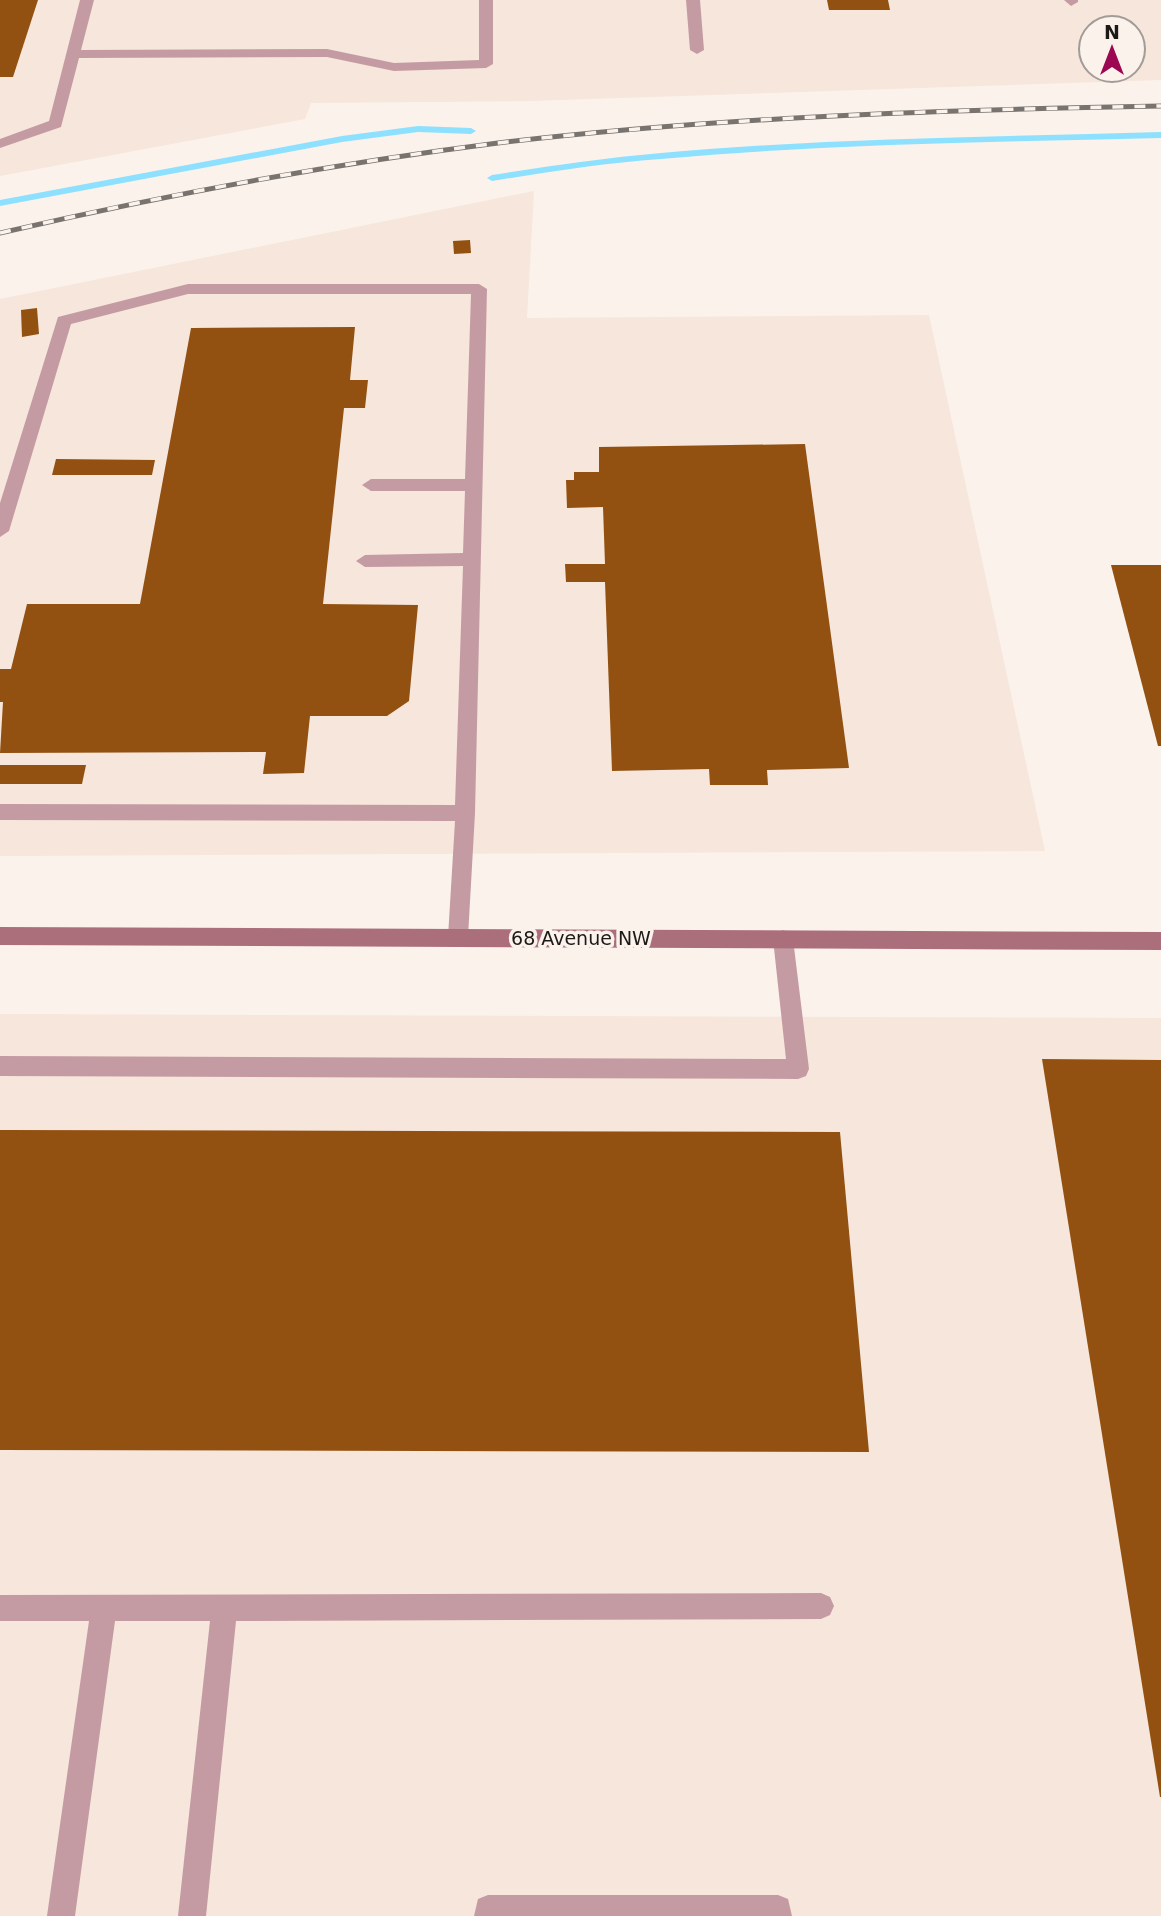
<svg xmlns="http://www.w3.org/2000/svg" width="1161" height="1916" font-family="'DejaVu Sans',sans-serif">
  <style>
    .built { fill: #f6e6db; fill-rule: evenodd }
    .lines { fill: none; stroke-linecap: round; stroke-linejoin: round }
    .stream { fill: #8de1fe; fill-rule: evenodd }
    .building { fill: #935111 }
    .lane { fill: #c59ba3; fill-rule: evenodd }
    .secondary { fill: #ab6f7c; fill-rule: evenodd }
    .rail-casing { stroke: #78736f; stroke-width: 5 }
    .rail { stroke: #fbf2ec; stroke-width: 3.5; stroke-dasharray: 11; stroke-linecap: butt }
    .labels { text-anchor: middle; stroke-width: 7; stroke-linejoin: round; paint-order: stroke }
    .street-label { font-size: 19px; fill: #1c1917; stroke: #fbf2ec }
  </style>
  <rect width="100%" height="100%" fill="#fbf2ec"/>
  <!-- built -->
  <g class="built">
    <path d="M0,0H1161V80L531,101L311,103L305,119L0,176ZM1091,28H1133V70H1091Z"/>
    <polygon points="534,191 527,318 929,315 1045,851 0,856 0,299"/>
    <polygon points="0,1014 1161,1018 1161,1916 0,1916"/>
  </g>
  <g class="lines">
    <!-- stream -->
    <g class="stream">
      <polygon points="418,126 471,128 476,131 471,134 418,132 342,142 0,206 0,200 342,136"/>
      <path d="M1161,132V138C994,142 827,144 661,159C604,163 548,172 492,181L487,178L492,175C548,166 604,158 661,153C827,138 994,137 1161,132Z"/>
    </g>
  </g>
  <!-- building -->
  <g class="building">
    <polygon points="0,0 38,0 13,77 0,77"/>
    <polygon points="827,0 888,0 890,10 829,10"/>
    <polygon points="470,240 471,253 454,254 453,241"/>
    <polygon points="37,308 39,334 22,337 21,310"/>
    <polygon points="355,327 350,380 368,380 365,408 344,408 323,604 418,605 409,701 387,716 310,716 304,773 263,774 266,752 0,753 3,702 0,702 0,669 11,669 27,604 140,604 191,328"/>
    <polygon points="805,444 849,768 767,770 768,785 710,785 709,769 612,771 605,582 566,582 565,564 605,564 603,507 567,508 566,480 574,480 574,472 599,472 599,447"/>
    <polygon points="56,459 155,460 152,475 52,475"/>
    <polygon points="1111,565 1161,565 1161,746 1158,746"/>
    <polygon points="0,765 86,765 82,784 0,784"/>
    <polygon points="1042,1059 1161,1060 1161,1797 1160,1797"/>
    <polygon points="0,1130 840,1132 869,1452 0,1450"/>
  </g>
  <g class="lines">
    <!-- lane -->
    <g class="lane">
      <polygon points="80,0 94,0 81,50 327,49 394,63 479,60 479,0 493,0 493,64 486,68 394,71 327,57 79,58 61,127 0,148 0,139 49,121"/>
      <polygon points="686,0 700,0 704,50 697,54 690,50"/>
      <polygon points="1064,0 1078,0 1078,2 1071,6"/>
      <polygon points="188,284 479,284 487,289 475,813 468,937 465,943 458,946 451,943 448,937 455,821 0,820 0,804 455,805 463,566 365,567 356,561 365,555 463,553 465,491 371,491 362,485 371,479 465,479 471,294 188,294 71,324 9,531 0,537 0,503 58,317"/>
      <polygon points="783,930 790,933 793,939 809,1069 806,1076 798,1079 0,1076 0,1056 786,1059 773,939 776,933"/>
      <polygon points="821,1593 830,1597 834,1606 830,1615 821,1619 236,1621 206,1916 178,1916 210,1621 115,1621 75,1916 47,1916 89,1621 0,1621 0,1595"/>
      <polygon points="488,1895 778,1895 788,1899 792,1916 474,1916 478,1899"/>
    </g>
    <!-- secondary -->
    <polygon class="secondary" points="0,927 1161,932 1161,950 0,945"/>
    <!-- rail casing -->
    <g class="rail-casing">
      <path id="rail" d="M0,233C165,195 330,164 498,143C718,117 939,110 1161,106"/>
    </g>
    <!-- rail -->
    <use href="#rail" class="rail"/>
  </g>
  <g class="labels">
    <!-- street labels -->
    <g class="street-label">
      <text x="581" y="945">68 Avenue NW</text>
    </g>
  </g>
  <!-- north arrow -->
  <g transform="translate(1112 49)"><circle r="33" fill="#fbf2ec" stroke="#a29b97" stroke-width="2"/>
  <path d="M0-5L12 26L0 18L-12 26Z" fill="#9d0651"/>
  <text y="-10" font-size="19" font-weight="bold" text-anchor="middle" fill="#1c1917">N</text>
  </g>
</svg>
